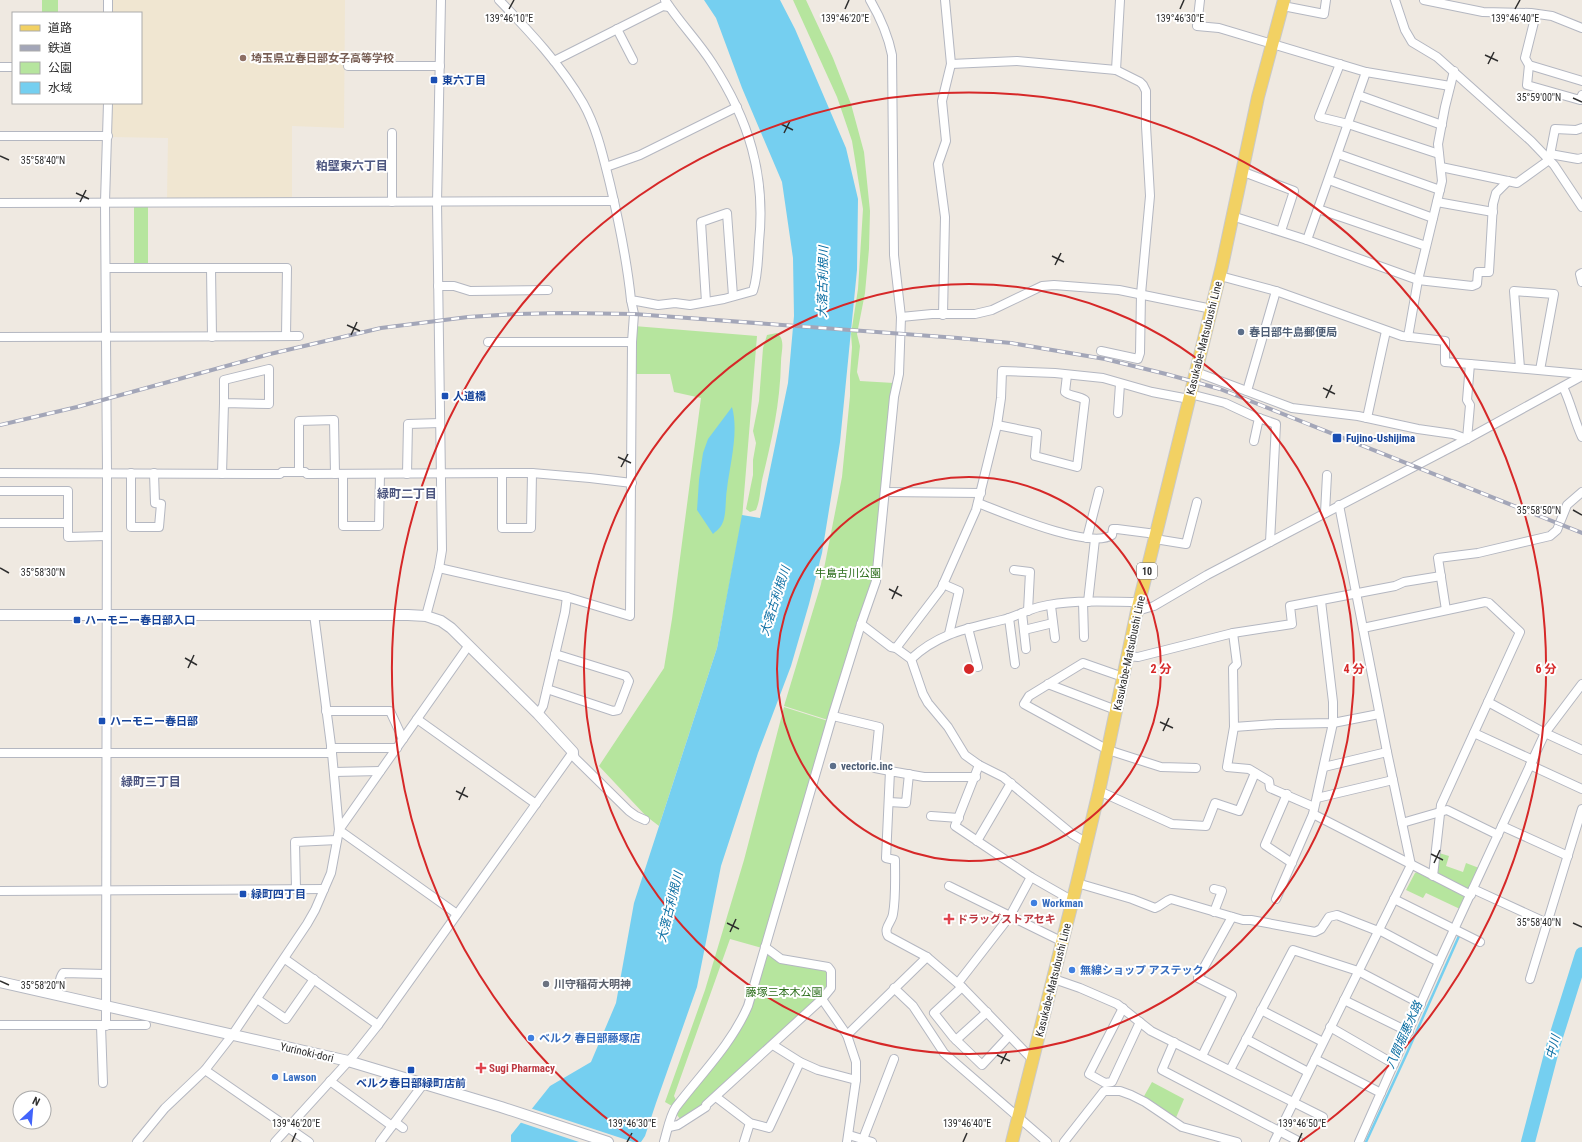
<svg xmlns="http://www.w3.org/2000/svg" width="1582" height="1142" font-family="'Roboto Condensed','Noto Sans JP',sans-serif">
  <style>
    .education { fill: #f0e6d1 }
    .green { fill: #b6e59e }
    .water { fill: #75cff0 }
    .pier { fill: #efe9e1 }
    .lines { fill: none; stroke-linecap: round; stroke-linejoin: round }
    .stream { stroke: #75cff0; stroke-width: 2.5 }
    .river { stroke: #75cff0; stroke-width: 14 }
    .minor-casing { stroke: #b4b7c1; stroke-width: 10 }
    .tertiary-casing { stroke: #b4b7c1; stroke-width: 12 }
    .primary-casing { stroke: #c9c9c9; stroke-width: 14 }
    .minor { stroke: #fff; stroke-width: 8 }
    .tertiary { stroke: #fff; stroke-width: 10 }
    .primary { stroke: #f2d163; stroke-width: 12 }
    .rail-casing { stroke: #a3a6b8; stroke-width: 4 }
    .rail { stroke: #fff; stroke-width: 2.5; stroke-dasharray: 8; stroke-linecap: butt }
    .ticks { fill: none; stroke: #2e2e2e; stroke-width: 1.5 }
    .ring { fill: none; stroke: #d62828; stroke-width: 2 }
    .education-dot { fill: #8d6e63; stroke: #fff; stroke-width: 1.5 }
    .transit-dot { fill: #1a4fb4; stroke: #fff; stroke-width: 1.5 }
    .service-dot { fill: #5c6f8a; stroke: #fff; stroke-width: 1.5 }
    .shop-dot { fill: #3f7fe0; stroke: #fff; stroke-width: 1.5 }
    .health-dot { fill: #e0444e; stroke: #fff; stroke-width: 1.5 }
    .worship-dot { fill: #6b7280; stroke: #fff; stroke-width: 1.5 }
    .labels { text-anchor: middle; stroke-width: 4; stroke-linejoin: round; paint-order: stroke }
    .shield { fill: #fff; stroke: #6d6d6d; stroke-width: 1 }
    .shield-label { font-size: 10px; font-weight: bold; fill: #2e2e2e }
    .education-label { font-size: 11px; font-weight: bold; fill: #785e54; stroke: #fff; text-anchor: start }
    .transit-label { font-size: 11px; font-weight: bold; fill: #164399; stroke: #fff; text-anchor: start }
    .service-label { font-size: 11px; font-weight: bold; fill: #4e5e75; stroke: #fff; text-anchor: start }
    .street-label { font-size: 11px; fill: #2e2e2e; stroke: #fff }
    .park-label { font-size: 11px; fill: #2c6e1b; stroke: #fff }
    .shop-label { font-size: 11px; font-weight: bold; fill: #366cbe; stroke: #fff; text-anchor: start }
    .health-label { font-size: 11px; font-weight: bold; fill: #be3a42; stroke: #fff; text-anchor: start }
    .worship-label { font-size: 11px; font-weight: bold; fill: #5b616d; stroke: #fff; text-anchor: start }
    .neighbourhood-label { font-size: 12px; font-weight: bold; fill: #4d5680; stroke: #fff }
    .water-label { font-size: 12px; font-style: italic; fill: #0d6fa3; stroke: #fff }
    .ticks-label { font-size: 10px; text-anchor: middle; fill: #2e2e2e; stroke: #fff; stroke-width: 4; stroke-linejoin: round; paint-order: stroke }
    .centre { fill: #d62828; stroke: #fff; stroke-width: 2 }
    .ring-label { font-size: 12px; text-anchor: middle; font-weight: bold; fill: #d62828; stroke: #fff; stroke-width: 4; stroke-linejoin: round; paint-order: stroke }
  </style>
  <rect width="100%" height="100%" fill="#efe9e1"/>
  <!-- education -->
  <polygon class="education" points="111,0 345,0 344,128 292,126 292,198 167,198 168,138 111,137 111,103 141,103 141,13 111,13"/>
  <!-- green -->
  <g class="green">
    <rect x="42" y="0" width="16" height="13"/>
    <polygon points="793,0 806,0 833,58 851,104 864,152 870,211 869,249 865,293 857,334 860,346 857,372 860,381 894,383 872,581 828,720 784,706 821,584 842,477 850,396 850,375 852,347 851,334 858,289 863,209 852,141 837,97"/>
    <rect x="134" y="207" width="14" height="57"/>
    <polygon points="634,326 757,336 742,519 717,648 659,826 646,816 599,766 664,668 672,619 701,398 674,392 670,374 632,374"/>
    <path d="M777,333C786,340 781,351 781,362C780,405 772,439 762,480C760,491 760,501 756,510L750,512L746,509L753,475V460L756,443L753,431L759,401L763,348L767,335Z"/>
    <polygon points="784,707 828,721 762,948 730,939 674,1096 677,1102 727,1048 766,952 827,970 828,986 820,997 697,1111 681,1120 677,1115 679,1110 665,1102 705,990 744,860"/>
    <polygon points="1439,853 1449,856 1446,866 1463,872 1466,863 1479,868 1470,888 1467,888 1438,874 1437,872"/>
    <polygon points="1417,872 1463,895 1465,899 1460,909 1426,893 1423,898 1406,890 1415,873"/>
    <polygon points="1152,1082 1184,1099 1175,1120 1143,1098"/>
  </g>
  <!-- water -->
  <g class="water">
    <polygon points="704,0 780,0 795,29 846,148 858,199 857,270 840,442 822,553 809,604 791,666 758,753 721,866 697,987 656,1103 645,1136 641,1142 511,1142 511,1135 550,1086 591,1062 616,1003 634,903 717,648 742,515 760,518 788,383 794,316 793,258 782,182 742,88 716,18"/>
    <path d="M732,407C739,432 730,464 727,489C725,499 727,517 721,526C719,529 715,532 713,534L697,510L699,480L703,453L708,439Z"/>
  </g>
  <!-- pier -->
  <polygon class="pier" points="530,1108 633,1142 579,1142 519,1122"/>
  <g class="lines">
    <!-- stream -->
    <polyline class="stream" points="1366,1142 1407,1053 1459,936"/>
    <!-- river -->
    <polyline class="river" points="1528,1142 1554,1043 1582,954"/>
    <!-- minor casing -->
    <g class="minor-casing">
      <g id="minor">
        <polyline points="108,0 108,13"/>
        <path d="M499,0C530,32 561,65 583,103C597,128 603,156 610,184C619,222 627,261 631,300L658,305L675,303L690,305L724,299L753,291C758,276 758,258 759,242C766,175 749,120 712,63C698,41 679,22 665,0"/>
        <polyline points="1200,0 1197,26 1219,28 1366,72 1450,86"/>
        <polyline points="1395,0 1405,30 1412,42 1437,57 1531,141 1554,165 1582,207"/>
        <polyline points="1424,0 1483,12 1531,13 1552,16 1582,28"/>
        <polyline points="1283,6 1324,14 1326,0"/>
        <polyline points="1536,14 1525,58 1529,65 1582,81"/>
        <polyline points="617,29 633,60"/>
        <polyline points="554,61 663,6 669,7"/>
        <polyline points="951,64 1017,61 1116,70 1140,82 1143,85 1146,91 1146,126 1150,196 1141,294 1140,353 1138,359 1101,351"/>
        <polyline points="1340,64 1319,117 1348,124 1439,154"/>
        <polyline points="1529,65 1527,85 1580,100 1582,95"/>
        <polyline points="348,66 440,66"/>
        <polyline points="0,67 13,67"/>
        <polyline points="1116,70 1120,0"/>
        <polyline points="1358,95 1442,125"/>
        <polyline points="392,133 392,202"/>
        <polyline points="0,136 108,136"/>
        <polyline points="1338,154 1440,190"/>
        <polyline points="1550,154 1578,159 1582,158"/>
        <polyline points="606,167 640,155 737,107"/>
        <polyline points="1441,167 1517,183 1549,160 1555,129 1576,130 1582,128"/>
        <polyline points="1241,171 1294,191 1281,231"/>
        <polyline points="1329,180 1433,218"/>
        <polyline points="1437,202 1493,212"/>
        <polyline points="0,203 614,201"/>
        <polyline points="1318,209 1426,246"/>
        <polyline points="1232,216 1307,240 1418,280 1472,286 1477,284 1478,272 1489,272 1493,204 1496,193 1508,181"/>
        <polyline points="1307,240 1366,72"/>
        <polyline points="106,268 287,268 286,336"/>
        <polyline points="211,268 212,337"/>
        <polyline points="1582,273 1580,274 1582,282"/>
        <polyline points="1220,276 1276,291 1402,336 1445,341 1445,362 1470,364 1467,400 1470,405 1467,439"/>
        <polyline points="438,286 454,286 470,291 548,290"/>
        <polyline points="706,302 701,222 727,213 733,296"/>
        <polyline points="943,315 945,217 938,164 946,141 942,101 951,64 945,0"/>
        <polyline points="901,317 932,314 975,314 992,310 1042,286 1054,285 1119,290 1212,309"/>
        <polyline points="0,337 299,336"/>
        <polyline points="1408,337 1418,280 1442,181 1438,144 1445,107 1454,71"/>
        <polyline points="488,342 632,342"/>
        <polyline points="1470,364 1582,374"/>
        <polyline points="1520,368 1514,291 1554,294 1540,370"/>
        <polyline points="1196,372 1292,408 1358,416 1418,429 1453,434 1467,439"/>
        <path d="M1563,387C1571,403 1574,420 1582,437"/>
        <polyline points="1247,391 1276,291"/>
        <polyline points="1190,394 1225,403 1253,416 1276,424 1270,542"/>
        <polyline points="1118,413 1120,384"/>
        <polyline points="1367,418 1386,331"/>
        <path d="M997,425L1037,433L1035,456L1077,467L1085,400C1078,395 1071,397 1065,392L1067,375"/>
        <polyline points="1254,441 1259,418"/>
        <polyline points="299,472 299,421 334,420 335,474"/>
        <polyline points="0,473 280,474 282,472 305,472 307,474 532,473 590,478 632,483"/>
        <polyline points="131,473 131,527 159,527 161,504 155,503 154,473"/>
        <polyline points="502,473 502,528 531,528 532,473"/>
        <polyline points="222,474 224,403 269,404 269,369 224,380 224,403"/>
        <polyline points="343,474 343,526 379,526 380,474"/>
        <polyline points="407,474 408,424 440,423"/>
        <polyline points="0,491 68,491 68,537 106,536"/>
        <polyline points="885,492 981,493"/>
        <path d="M978,503C1004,513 1090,550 1112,535L1113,529H1117L1156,534"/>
        <polyline points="1325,513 1327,475"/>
        <polyline points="0,523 68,523"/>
        <polyline points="1087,538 1099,491"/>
        <polyline points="1155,539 1186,544 1197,502"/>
        <polyline points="439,568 567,597 630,616 632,342 634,314 631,300"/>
        <polyline points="1014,570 1030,572 1028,611"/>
        <polyline points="943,584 959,591 949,634"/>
        <polyline points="1083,602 1084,637"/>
        <polyline points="1088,602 1095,539"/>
        <polyline points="1051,606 1055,638"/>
        <polyline points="1446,610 1438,558 1478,553 1550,536 1557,530 1567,505 1582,492"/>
        <polyline points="1137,611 1154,606 1207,575 1467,439 1582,376"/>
        <polyline points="1022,613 1026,649"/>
        <polyline points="426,616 439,568 442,550 437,202 441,0"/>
        <polyline points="1009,618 1015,664"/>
        <polyline points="861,624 891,647 896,648 911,659 923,694 928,703 948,727 965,755 979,765 1003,777 1072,834 1087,843"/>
        <polyline points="968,628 978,667"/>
        <polyline points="1363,628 1485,602 1489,603 1520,632 1441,805 1433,876"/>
        <polyline points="1024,630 1053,623"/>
        <polyline points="1233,633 1237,664 1233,668 1234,727 1227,767 1249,769 1269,781 1270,788 1314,807"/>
        <polyline points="896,648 941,589 976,510 997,425 1001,398 1002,371 1055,373 1103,378 1152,392 1189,399"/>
        <polyline points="1128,656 1138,657 1233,633 1292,624 1290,606 1395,586 1404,582 1441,576"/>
        <path d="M911,659C939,633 966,629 1002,620C1015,617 1027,610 1039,607C1072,599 1107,602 1140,602"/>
        <polyline points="1123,677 1083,663 1029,696 1024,704 1108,750 1161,767 1196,768"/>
        <polyline points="1048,684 1116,710"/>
        <polyline points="547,689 613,711 618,710 629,681 626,676 555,654"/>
        <polyline points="1488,702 1545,733 1582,750"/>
        <polyline points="326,711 390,711 403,739"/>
        <polyline points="538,714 543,706 565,612 567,597"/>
        <polyline points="833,716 879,727 875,768 890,771"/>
        <polyline points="417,719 536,804"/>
        <polyline points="1234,727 1277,724 1333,723 1379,714"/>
        <polyline points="1474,733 1533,760"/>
        <polyline points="331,748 397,748"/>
        <polyline points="573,752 575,758 629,811 636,816 645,820"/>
        <polyline points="0,753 332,753"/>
        <polyline points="979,765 955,826 1031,877 1073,901"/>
        <polyline points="1530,765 1582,789"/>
        <polyline points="1324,767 1387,752"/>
        <polyline points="334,772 380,771"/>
        <polyline points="1099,791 1172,824 1206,826 1215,803 1239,811 1255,773"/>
        <polyline points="1287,794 1265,845 1292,863"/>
        <polyline points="1317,798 1393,780"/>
        <polyline points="889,802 906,803 909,774"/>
        <polyline points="1313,814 1471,895"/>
        <polyline points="931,816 959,818"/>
        <polyline points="1402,823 1447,810 1498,835"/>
        <polyline points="1502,826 1568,856"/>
        <polyline points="977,841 1011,783"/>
        <path d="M1077,883L1132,899L1155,908C1161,906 1165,901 1171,899L1243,920H1251L1315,932L1321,929L1329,917L1337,915L1378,931"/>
        <polyline points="949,886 1063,942"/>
        <polyline points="296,889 295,842 337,840"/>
        <polyline points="1473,889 1547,923"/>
        <polyline points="0,891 324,889"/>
        <polyline points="1276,899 1313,814 1333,723 1333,702 1321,601"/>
        <polyline points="1394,899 1480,942"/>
        <polyline points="1214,912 1222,891 1214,889"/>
        <polyline points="457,914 339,830 469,645"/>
        <polyline points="1379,930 1439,962"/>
        <polyline points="927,957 962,987 1032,1059"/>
        <polyline points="285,959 378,1025"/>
        <polyline points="1054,979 1080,988 1117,1004 1151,1031 1323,1117"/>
        <polyline points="1530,979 1582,809"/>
        <polyline points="958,983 1010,916 1031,877"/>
        <polyline points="962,987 934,1013 953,1037 982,1065 1009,1036"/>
        <polyline points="894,988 913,1006 944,1053 1047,1142"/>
        <path d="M57,994C60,987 58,979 63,973L105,974"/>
        <polyline points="257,999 286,1019 314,979"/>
        <polyline points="822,999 847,1035 856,1062 856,1080 847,1142"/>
        <polyline points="1344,1000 1409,1032"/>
        <polyline points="1123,1008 1089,1074 1105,1083 1112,1082 1140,1022"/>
        <polyline points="1261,1010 1323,1042"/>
        <polyline points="0,1025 146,1025"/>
        <polyline points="101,1026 103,1083"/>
        <polyline points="106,1026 107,473 105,202 108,103"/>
        <polyline points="1330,1027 1394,1064"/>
        <path d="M847,1035L927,957L888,936C883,928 892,922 893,914C896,897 895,878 895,860L886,858L890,771L924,777H976"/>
        <polyline points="1246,1039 1308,1072"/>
        <polyline points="956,1040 987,1012"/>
        <polyline points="1174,1042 1162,1070 1300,1142"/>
        <polyline points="773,1045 800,1062 818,1070 856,1080"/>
        <polyline points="1202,1056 1232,995 1198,978 1232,917"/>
        <polyline points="1315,1059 1381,1093"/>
        <polyline points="205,1070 309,1142"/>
        <polyline points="1230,1070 1293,950 1358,971 1421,1004"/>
        <polyline points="330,1081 392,1126"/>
        <polyline points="716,1097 750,1123 769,1128 800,1062"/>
        <polyline points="395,1122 424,1083"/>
        <polyline points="669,1127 678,1125 706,1107 706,1105 822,999 831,988 831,971 828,967 781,959 765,947"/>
        <polyline points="849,1135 872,1142"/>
        <polyline points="863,1139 894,1059"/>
        <polyline points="137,1142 165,1108 205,1070 233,1034 307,924 315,910 331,873 339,830 332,753 314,614"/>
        <polyline points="275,1142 355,1054 378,1025 573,752"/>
        <polyline points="380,1142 395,1122 403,1128"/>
        <path d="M664,1142C667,1132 670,1115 676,1107C701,1074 731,1045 748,1006L833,714L861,624L876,581L894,397L899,374L901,317L894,255L892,55C888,35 880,17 870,0"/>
        <polyline points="744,1142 750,1123"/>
        <polyline points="1064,1142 1104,1091 1120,1091 1131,1095 1145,1102 1182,1127 1237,1142"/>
        <polyline points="1274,1142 1411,865 1387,752 1339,505"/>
        <polyline points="1359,1142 1439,962 1545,733 1582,684"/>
      </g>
    </g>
    <!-- tertiary casing -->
    <g class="tertiary-casing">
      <g id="tertiary">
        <polyline points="0,615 408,615 426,616 441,621 451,628 538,714 573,752"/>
        <polyline points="0,982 348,1061 501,1107 608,1142"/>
      </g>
    </g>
    <!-- primary casing -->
    <g class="primary-casing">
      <polyline id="primary" points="1012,1142 1077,883 1099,791 1137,611 1222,266 1258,97 1284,0"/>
    </g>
    <!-- minor -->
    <use href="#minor" class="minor"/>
    <!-- tertiary -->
    <use href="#tertiary" class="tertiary"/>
    <!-- primary -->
    <use href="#primary" class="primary"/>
    <!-- rail casing -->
    <g class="rail-casing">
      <polyline id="rail" points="0,425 77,407 270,354 381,328 468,317 516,314 564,313 634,314 958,338 1011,343 1105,359 1166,374 1220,389 1582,533"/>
    </g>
    <!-- rail -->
    <use href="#rail" class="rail"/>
  </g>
  <!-- ticks -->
  <path class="ticks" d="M509,9L514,0M845,9L849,0M1180,9L1184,0M1515,9L1520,0M1485,55L1498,61M1488,64L1494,52M1573,98L1582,102M781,124L793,130M784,133L790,121M0,156L9,160M76,193L89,199M80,202L86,190M1052,256L1064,262M1055,265L1061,253M347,325L360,331M351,335L357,322M1323,388L1335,394M1326,398L1332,385M618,457L631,463M621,467L628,454M1573,510L1582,515M0,568L9,573M889,589L902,596M892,599L898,586M185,658L197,665M188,668L194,655M1160,722L1173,728M1163,731L1169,718M456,791L468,797M459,800L465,787M1431,854L1443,860M1434,863L1440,850M727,923L739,929M1573,923L1582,927M730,932L736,919M0,981L9,985M997,1055L1010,1061M1001,1064L1007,1052M292,1142L296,1133M627,1142L632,1133M963,1142L967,1133M1298,1142L1302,1133"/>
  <!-- distance rings -->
  <g class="ring">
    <circle cx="969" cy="669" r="192"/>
    <circle cx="969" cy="669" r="385"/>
    <path d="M638 1142A577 577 0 1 1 1300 1142"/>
  </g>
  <!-- markers -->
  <circle class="education-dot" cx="243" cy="58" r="4"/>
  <g class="transit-dot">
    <rect x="430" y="76" width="8" height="8" rx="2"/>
    <rect x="441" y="392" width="8" height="8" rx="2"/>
    <rect x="1332" y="433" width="10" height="10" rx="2"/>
    <rect x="73" y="616" width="8" height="8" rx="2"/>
    <rect x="98" y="717" width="8" height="8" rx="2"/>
    <rect x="239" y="890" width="8" height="8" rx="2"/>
    <rect x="407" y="1066" width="8" height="8" rx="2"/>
  </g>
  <g class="service-dot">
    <circle cx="1241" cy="332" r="4"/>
    <circle cx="833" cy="766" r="4"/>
  </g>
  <g class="shop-dot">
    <circle cx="1034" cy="903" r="4"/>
    <circle cx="1072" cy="970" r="4"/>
    <circle cx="531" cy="1038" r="4"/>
    <circle cx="275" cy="1077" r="4"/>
  </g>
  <g class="health-dot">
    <path d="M947 913h4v4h4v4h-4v4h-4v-4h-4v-4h4z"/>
    <path d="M479 1062h4v4h4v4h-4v4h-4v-4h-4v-4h4z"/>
  </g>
  <circle class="worship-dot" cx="546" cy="984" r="4"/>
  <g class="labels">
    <!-- shield labels -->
    <rect class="shield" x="1137" y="563" width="20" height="16" rx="3"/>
    <g class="shield-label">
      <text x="1147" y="575">10</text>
    </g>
    <!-- education labels -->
    <g class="education-label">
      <text x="251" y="62">埼玉県立春日部女子高等学校</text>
    </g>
    <!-- transit labels -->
    <g class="transit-label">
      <text x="442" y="84">東六丁目</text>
      <text x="453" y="400">人道橋</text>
      <text x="1346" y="442">Fujino-Ushijima</text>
      <text x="85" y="624">ハーモニー春日部入口</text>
      <text x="110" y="725">ハーモニー春日部</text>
      <text x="251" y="898">緑町四丁目</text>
      <text x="411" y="1087" text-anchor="middle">ベルク春日部緑町店前</text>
    </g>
    <!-- service labels -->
    <g class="service-label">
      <text x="1249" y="336">春日部牛島郵便局</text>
      <text x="841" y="770">vectoric.inc</text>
    </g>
    <!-- street labels -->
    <g class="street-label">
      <text transform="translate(1204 338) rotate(-76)" y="4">Kasukabe-Matsubushi Line</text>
      <text transform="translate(1129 653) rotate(-78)" y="4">Kasukabe-Matsubushi Line</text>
      <text transform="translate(1053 980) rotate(-76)" y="4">Kasukabe-Matsubushi Line</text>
      <text transform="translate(307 1052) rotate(13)" y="4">Yurinoki-dori</text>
    </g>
    <!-- park labels -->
    <g class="park-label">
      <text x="848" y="577">牛島古川公園</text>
      <text x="784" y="996">藤塚三本木公園</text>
    </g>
    <!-- shop labels -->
    <g class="shop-label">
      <text x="1042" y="907">Workman</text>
      <text x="1080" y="974">無線ショップ アステック</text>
      <text x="539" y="1042">ベルク 春日部藤塚店</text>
      <text x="283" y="1081">Lawson</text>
    </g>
    <!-- health labels -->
    <g class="health-label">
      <text x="957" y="923">ドラッグストアセキ</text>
      <text x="489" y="1072">Sugi Pharmacy</text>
    </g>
    <!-- worship labels -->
    <g class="worship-label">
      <text x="554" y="988">川守稲荷大明神</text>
    </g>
    <!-- neighbourhood labels -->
    <g class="neighbourhood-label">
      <text x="352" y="170">粕壁東六丁目</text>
      <text x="407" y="498">緑町二丁目</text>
      <text x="151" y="786">緑町三丁目</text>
    </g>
    <!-- water labels -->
    <g class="water-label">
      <text transform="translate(823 282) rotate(-89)" y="4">大落古利根川</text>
      <text transform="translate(775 601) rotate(-72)" y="4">大落古利根川</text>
      <text transform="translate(670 907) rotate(-76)" y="4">大落古利根川</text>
      <text transform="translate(1404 1035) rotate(-66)" y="4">八間堀悪水路</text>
      <text transform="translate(1553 1047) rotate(-74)" y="4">中川</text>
    </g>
  </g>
  <g class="ticks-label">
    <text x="509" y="22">139°46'10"E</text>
    <text x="845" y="22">139°46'20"E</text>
    <text x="1180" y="22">139°46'30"E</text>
    <text x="1515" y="22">139°46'40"E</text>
    <text x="1539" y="101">35°59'00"N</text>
    <text x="43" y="164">35°58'40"N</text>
    <text x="1539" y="514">35°58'50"N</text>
    <text x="43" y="576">35°58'30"N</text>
    <text x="1539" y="926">35°58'40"N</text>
    <text x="43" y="989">35°58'20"N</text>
    <text x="296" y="1127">139°46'20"E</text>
    <text x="632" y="1127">139°46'30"E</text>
    <text x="967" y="1127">139°46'40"E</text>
    <text x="1302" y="1127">139°46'50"E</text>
  </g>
  <circle cx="969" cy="669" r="6" class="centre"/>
  <g class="ring-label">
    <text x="1161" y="673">2 分</text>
    <text x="1354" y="673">4 分</text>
    <text x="1546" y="673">6 分</text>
  </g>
  <!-- legend -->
  <rect x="12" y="12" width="130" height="92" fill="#ffffff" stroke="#ababab"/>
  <rect x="20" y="25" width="20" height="6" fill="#f2d163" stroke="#ababab"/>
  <text x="48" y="32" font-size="12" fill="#2e2e2e">道路</text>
  <rect x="20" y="45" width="20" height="6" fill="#a3a6b8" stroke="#ababab"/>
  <text x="48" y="52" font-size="12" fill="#2e2e2e">鉄道</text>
  <rect x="20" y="62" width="20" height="12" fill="#b6e59e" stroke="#ababab"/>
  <text x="48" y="72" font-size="12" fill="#2e2e2e">公園</text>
  <rect x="20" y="82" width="20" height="12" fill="#75cff0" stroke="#ababab"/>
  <text x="48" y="92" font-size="12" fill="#2e2e2e">水域</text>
  <!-- north arrow -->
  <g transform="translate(32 1110) rotate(26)"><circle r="19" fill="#ffffff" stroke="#ababab"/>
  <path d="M0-3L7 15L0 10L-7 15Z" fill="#4264fb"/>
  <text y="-6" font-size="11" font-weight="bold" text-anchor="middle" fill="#2e2e2e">N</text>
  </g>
</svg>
